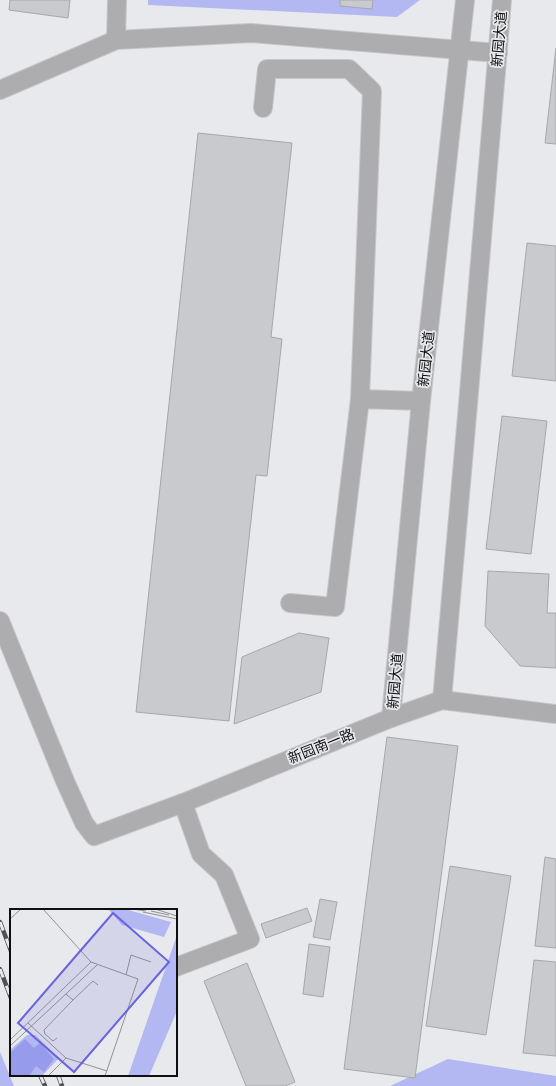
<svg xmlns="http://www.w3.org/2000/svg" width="556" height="1086" font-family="Cabin,'Noto Sans SC',sans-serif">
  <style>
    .green { fill: #b3b8f3 }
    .building { fill: #c9cace; stroke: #a6a7ab }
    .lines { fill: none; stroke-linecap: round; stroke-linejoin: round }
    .minor-casing { stroke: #c5c6ca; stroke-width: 20 }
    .minor { stroke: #adadaf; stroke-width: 18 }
    .rail-casing { stroke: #515153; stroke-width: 4.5 }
    .rail { stroke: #e8e9ed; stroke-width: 3; stroke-dasharray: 9; stroke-linecap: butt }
    .labels { text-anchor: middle; stroke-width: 3.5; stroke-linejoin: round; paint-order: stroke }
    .street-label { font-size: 14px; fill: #0f0f10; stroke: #e8e9ed }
    .inset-road { fill: none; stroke: #919295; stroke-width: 1 }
    .view { fill: #6964de; fill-opacity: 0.15; stroke: #6964de; stroke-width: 2 }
    .inset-edge { fill: none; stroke: #0f0f10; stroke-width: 2 }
  </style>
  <rect width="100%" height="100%" fill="#e8e9ed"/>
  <!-- green -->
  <g class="green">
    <polygon points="148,0 420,0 397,17 148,5"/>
    <polygon points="0,1052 14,1086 0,1086"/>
    <polygon points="448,1059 556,1076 556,1086 390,1086"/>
  </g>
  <!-- building -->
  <g class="building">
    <polygon points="10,0 70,0 68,18 9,10"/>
    <polygon points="340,0 373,0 372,9 340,6"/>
    <polygon points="556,48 556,144 545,143"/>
    <polygon points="198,133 292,143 271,337 282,339 267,476 256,475 229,721 136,712"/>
    <polygon points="527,243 556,246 556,381 512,376"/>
    <polygon points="502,416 547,421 531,554 486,549"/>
    <polygon points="488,571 549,574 547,613 556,613 556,668 520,666 485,626"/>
    <polygon points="299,633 329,638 321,692 234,724 242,657"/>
    <polygon points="387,737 458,746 415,1078 344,1069"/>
    <polygon points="545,857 556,859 556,948 535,946"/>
    <polygon points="450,866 511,876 486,1035 426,1026"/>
    <polygon points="320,899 337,902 330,940 313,937"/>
    <polygon points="307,908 312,921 266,938 261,924"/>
    <polygon points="309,944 330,947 323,997 303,994"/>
    <polygon points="534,960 556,962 556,1056 523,1053"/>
    <polygon points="247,963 295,1082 285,1086 246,1086 204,981"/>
  </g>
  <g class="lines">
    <!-- minor casing -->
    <g class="minor-casing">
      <g id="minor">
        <polyline points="116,40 117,0"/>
        <polyline points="0,90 116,40 251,33 498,53"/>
        <polyline points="263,108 267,69 349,69 372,91 360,399"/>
        <polyline points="290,603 335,607 360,399 421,401"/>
        <polyline points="0,621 65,781 84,823 94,836 183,803 391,718 442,700 556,714"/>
        <polyline points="442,700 468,404 502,0"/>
        <polyline points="391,718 421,401 465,0"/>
        <polyline points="176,967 250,939 224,875 201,854 183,803"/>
      </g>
    </g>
    <!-- minor -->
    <use href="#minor" class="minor"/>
    <!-- rail casing -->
    <g class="rail-casing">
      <g id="rail">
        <polyline points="0,922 11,951"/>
        <polyline points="0,969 11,998"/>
        <polyline points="40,1075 45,1086"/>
        <polyline points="58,1075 62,1086"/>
      </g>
    </g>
    <!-- rail -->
    <use href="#rail" class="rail"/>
  </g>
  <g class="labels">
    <!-- street labels -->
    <g class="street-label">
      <text transform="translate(499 39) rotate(-85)" y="5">新园大道</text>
      <text transform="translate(426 359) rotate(-84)" y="5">新园大道</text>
      <text transform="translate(395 681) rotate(-85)" y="5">新园大道</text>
      <text transform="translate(321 746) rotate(-22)" y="5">新园南一路</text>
    </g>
  </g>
  <!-- overview -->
  <g transform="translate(10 909)">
    <rect width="167" height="167" fill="#e8e9ed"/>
    <path d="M98,0H115L161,13L154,28L112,16ZM167,26V102L139,167H118ZM17,126H25L49,149L32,167H0V141Z" fill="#b3b8f3"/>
    <path d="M15,130L24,139L30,134L44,150L34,163L26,157L19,167H0V144Z" fill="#979beb"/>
    <path class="inset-road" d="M33,0L81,53L128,70L95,167M122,0L136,2M145,0L167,7M141,2L159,6M133,3L167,10M0,10L11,0M116,66L121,46L141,53M56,85L63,91L83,72L88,76M18,114L56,149L97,162M47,129L43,132L35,125L34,121L63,91M0,131L81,53M0,137L87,56M38,167L56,149"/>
    <path class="view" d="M103,4L159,53L64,163L8,114Z"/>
    <rect width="167" height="167" class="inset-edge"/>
  </g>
</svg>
